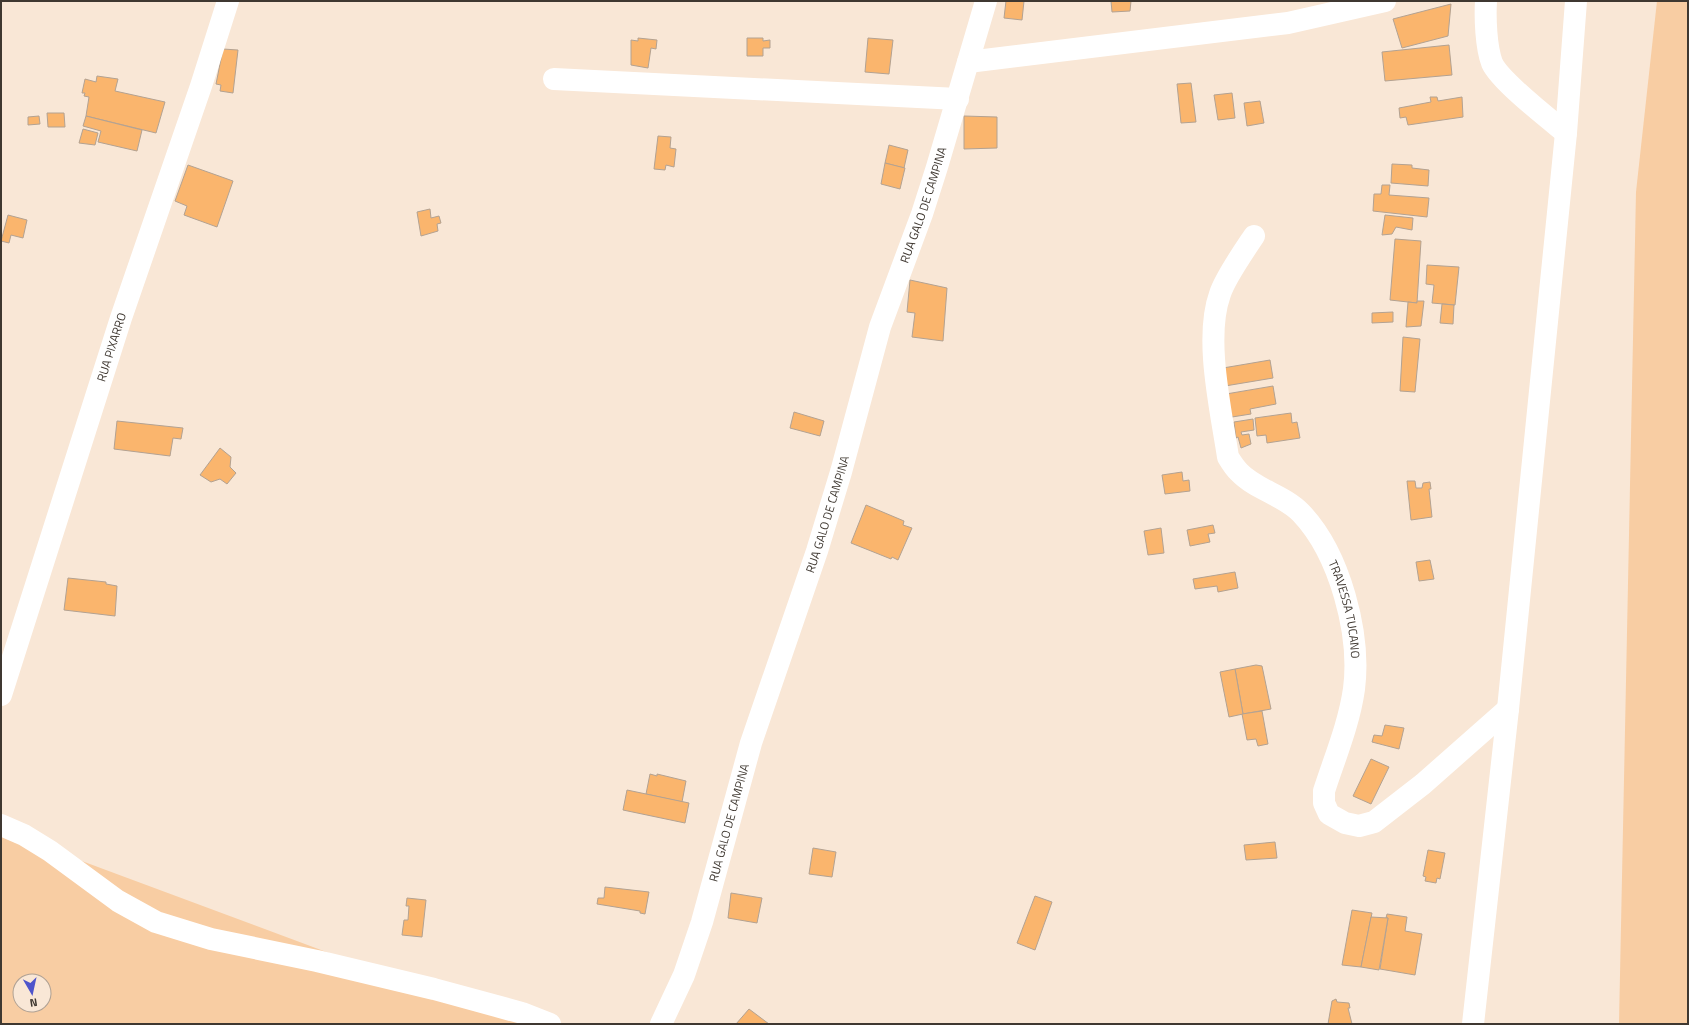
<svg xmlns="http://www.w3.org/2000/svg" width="1689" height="1025" font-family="'Titillium Web',sans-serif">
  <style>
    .green { fill: #f8cda3; fill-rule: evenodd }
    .building { fill: #fab56d; stroke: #b3a292 }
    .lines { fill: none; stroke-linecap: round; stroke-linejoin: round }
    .street { stroke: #fff; stroke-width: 22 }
    .labels { text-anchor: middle; stroke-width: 4; stroke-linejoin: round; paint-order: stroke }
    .street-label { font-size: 12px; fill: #3f3831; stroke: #f9e7d6 }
  </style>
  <rect width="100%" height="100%" fill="#f9e7d6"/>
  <!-- green -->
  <g class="green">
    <polygon points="1657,1 1688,1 1688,1024 1619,1024 1636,192"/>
    <path d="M1,833L36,844L380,972L527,1024H1ZM20,981H44V1005H20Z"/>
  </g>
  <!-- building -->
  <g class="building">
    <polygon points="1006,1 1024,1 1022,20 1004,18"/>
    <polygon points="1111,1 1131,1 1130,11 1112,12"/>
    <polygon points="1451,4 1448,36 1402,48 1393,19"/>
    <polygon points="638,38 657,40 656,49 651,48 648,68 631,65 631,40 638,41"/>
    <polygon points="747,38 763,38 763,41 770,40 770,48 763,48 763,56 747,56"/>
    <polygon points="868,38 893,40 889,74 865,72"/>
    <polygon points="1449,45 1452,75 1385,81 1382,52"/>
    <polygon points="223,49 238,50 233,93 220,91 221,85 216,84"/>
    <polygon points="97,76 118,79 115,91 165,102 156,133 86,116 89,97 84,96 85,93 82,93 85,79 96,82"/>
    <polygon points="1191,83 1196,122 1181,123 1177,84"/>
    <polygon points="1232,93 1235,118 1218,120 1214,95"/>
    <polygon points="1430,97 1437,97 1438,101 1462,97 1463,117 1408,125 1406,117 1400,118 1399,108 1431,102"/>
    <polygon points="1260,101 1264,123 1247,126 1244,103"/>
    <polygon points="47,113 64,113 65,127 48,127"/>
    <polygon points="39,116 40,124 28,125 28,117"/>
    <polygon points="86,116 142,130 137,151 98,142 101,131 83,126"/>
    <polygon points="964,116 997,117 997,148 964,149"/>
    <polygon points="83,129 98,133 95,145 79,143"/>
    <polygon points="658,136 671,137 670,148 676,149 674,167 666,165 665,170 654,169"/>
    <polygon points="889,145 908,150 904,168 885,163"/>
    <polygon points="885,163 905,168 900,189 881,184"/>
    <polygon points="1392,164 1412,165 1412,168 1429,170 1428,186 1391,183"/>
    <polygon points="188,165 233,181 217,227 184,215 187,206 175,201"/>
    <polygon points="1382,185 1390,185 1389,195 1429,198 1427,217 1373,211 1374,194 1381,194"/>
    <polygon points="430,209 431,218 439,216 441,223 437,224 438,231 421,236 417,212"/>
    <polygon points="8,215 27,220 23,238 11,235 9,243 1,241"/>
    <polygon points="1385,215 1413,218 1412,230 1396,227 1392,234 1382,235"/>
    <polygon points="1395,239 1421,241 1417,303 1390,300"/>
    <polygon points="1427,265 1459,267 1455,305 1432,303 1434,285 1426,284"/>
    <polygon points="910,280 947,288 943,341 912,337 915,313 907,312"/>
    <polygon points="1417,301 1424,301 1421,326 1406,327 1408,302 1417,303"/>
    <polygon points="1442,304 1454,305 1453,324 1440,323"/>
    <polygon points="1393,312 1393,322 1372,323 1372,313"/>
    <polygon points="1403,337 1420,339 1415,392 1400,391"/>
    <polygon points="1270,360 1273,378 1225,386 1223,368"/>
    <polygon points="1273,386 1276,404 1250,409 1251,414 1232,417 1226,394"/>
    <polygon points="794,412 824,421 820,436 790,428"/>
    <polygon points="1291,413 1292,423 1297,422 1300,438 1267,443 1266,435 1257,436 1255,418"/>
    <polygon points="1253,419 1254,430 1241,432 1242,435 1249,434 1251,444 1241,448 1238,437 1236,438 1234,422"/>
    <polygon points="117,421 183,428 181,439 173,438 170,456 114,449"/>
    <polygon points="220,448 231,457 230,467 236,473 227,484 220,479 211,482 200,475"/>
    <polygon points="1182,472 1183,481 1189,480 1190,491 1165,494 1162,475"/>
    <polygon points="1407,481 1415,481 1416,488 1422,488 1423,483 1430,482 1431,489 1429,489 1432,517 1411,520"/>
    <polygon points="866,505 904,521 903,525 912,528 898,560 892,557 891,559 851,543"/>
    <polygon points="1213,525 1215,533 1208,534 1210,542 1190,546 1187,530"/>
    <polygon points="1161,528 1164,553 1148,555 1144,531"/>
    <polygon points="1430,560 1434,579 1419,581 1416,562"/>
    <polygon points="1235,572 1238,588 1218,592 1217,586 1195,589 1193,579"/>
    <polygon points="68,578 106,582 106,584 117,586 115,616 64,610"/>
    <polygon points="1256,665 1262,666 1271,709 1243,714 1235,669"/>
    <polygon points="1235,669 1243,714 1229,717 1220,672"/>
    <polygon points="1262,711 1268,744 1258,746 1256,739 1247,740 1242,714"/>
    <polygon points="1385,725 1404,728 1399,749 1372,742 1374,735 1382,736"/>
    <polygon points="1371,759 1389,767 1371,804 1353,796"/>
    <polygon points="650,774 657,776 657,774 686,781 682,802 646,794"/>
    <polygon points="627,790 689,803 685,823 623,810"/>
    <polygon points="1275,842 1277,858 1246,860 1244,845"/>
    <polygon points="813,848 836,852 832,877 809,874"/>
    <polygon points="1428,850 1445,853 1440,879 1437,878 1436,883 1425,881 1426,877 1423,876"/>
    <polygon points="605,887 649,892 645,914 640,913 640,911 597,904 598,898 604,898"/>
    <polygon points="731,893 762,898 757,923 728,918"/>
    <polygon points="1035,896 1052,902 1035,950 1017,943"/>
    <polygon points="407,898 426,900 422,937 402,935 404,920 408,920 409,906 406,906"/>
    <polygon points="1352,910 1372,913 1361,967 1342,965"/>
    <polygon points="1387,914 1407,917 1405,931 1422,934 1415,975 1380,969 1388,918 1386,918"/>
    <polygon points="1371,917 1388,918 1379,970 1361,967"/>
    <polygon points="1336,999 1337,1002 1349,1003 1350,1008 1348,1008 1352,1024 1328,1024 1332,1001"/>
    <polygon points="749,1009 769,1024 736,1024"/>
  </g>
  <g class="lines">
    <!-- street -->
    <g class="street">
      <path d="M1486,1C1485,18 1486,47 1492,63C1500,81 1549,119 1566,133"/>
      <polyline points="968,62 1288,23 1385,1"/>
      <polyline points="554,79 958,99"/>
      <path id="s1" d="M1254,236C1244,251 1225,278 1220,294C1204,338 1221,410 1228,457C1231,462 1234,467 1239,472C1256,490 1284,495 1301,513C1340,554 1361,634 1354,689C1349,724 1335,757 1324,791V803L1329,814L1345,823L1359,826L1374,822L1423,784L1508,709"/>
      <path id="s2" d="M1,695L121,318L201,86L228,1"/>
      <polyline points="1,825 24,835 50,851 118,901 156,922 211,939 317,961 434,989 522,1013 550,1024"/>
      <path id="s3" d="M661,1024L684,975L702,922L751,743L817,551L841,472L880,327L922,214L937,167L986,1"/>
      <polyline points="1473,1024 1508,709 1566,133 1576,1"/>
    </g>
  </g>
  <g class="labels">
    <!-- street labels -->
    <g class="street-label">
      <text dy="4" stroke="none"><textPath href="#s3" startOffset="861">RUA GALO DE CAMPINA</textPath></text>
      <text dy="4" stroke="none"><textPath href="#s2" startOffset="365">RUA PIXARRO</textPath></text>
      <text dy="4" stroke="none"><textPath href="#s3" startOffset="537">RUA GALO DE CAMPINA</textPath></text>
      <text dy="4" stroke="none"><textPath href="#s1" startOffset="433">TRAVESSA TUCANO</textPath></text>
      <text dy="4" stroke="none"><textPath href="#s3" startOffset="213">RUA GALO DE CAMPINA</textPath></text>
    </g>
  </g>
  <!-- border -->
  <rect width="1689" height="1025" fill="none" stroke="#3f3831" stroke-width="4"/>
  <!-- north arrow -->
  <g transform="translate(32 993) rotate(171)"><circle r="19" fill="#f9e7d6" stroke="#afa194"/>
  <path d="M0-3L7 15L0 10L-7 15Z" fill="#4e54cb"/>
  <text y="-6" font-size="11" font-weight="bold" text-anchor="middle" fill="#3f3831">N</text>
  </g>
</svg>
